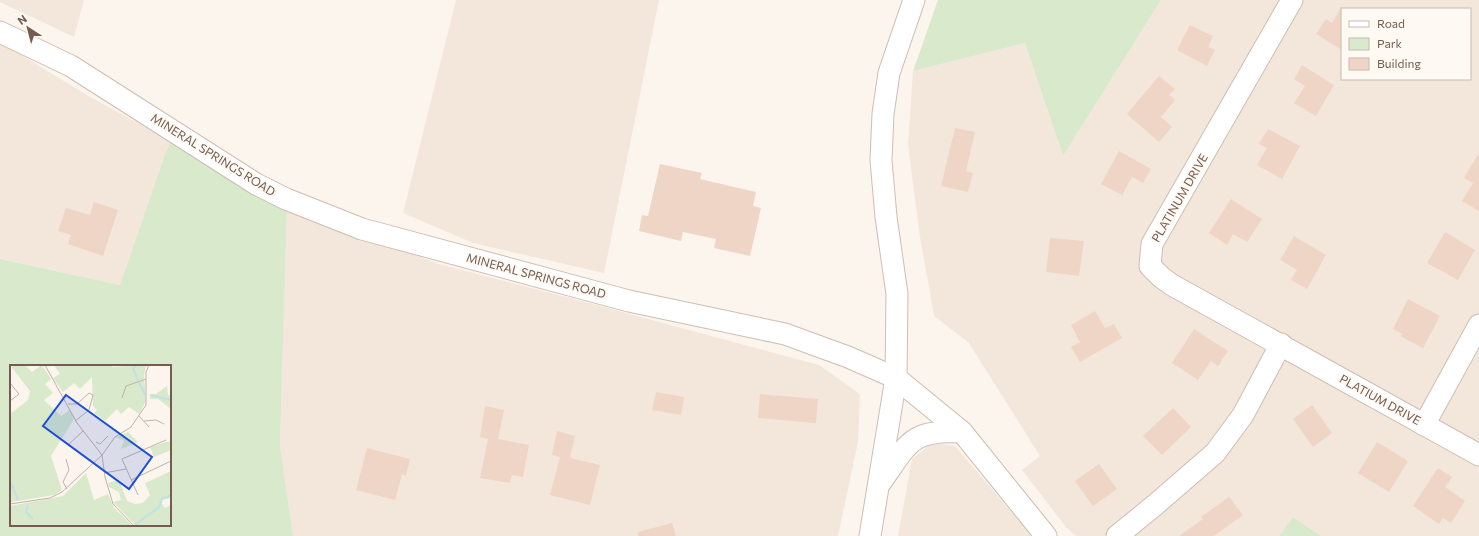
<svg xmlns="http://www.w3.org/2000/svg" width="1479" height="536" font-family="Commissioner,sans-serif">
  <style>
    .residential { fill: #f3e7db; fill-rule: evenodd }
    .green { fill: #d9e9cb; fill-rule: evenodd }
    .building { fill: #efd5c6 }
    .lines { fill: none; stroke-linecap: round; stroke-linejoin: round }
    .minor-casing { stroke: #cebdb2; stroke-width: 23 }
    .minor { stroke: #fff; stroke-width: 21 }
    .labels { text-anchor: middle; stroke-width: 3.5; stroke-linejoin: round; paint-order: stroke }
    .street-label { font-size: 12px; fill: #765c50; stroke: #fef9f3 }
    .inset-river { fill: none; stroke: #c1e1e5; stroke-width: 2 }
    .inset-road { fill: none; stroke: #c2b3a9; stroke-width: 1 }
    .view { fill: #1d4ed8; fill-opacity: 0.15; stroke: #1d4ed8; stroke-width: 2 }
    .inset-edge { fill: none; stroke: #765c50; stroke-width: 2 }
  </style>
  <rect width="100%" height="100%" fill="#fcf5ed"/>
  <!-- residential -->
  <g class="residential">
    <polygon points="0,0 84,0 74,37 0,2"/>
    <polygon points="456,0 659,0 604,273 473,243 403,213"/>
    <path d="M1161,0H1479V536H1321L1293,517L1279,536H1076L1066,527L1022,470L1040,456L969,343L934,316L920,237L908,145L913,71L1025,43L1063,156ZM1342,9H1470V79H1342Z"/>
    <polygon points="0,42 90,97 171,141 165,154 120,285 0,259"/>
    <polygon points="287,208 439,264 574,299 819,365 860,394 858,442 838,536 293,536 280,446"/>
    <polygon points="932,443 955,446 1032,536 898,536 912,459"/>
  </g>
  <!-- green -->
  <g class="green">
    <polygon points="938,0 1161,0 1063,156 1025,43 913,71"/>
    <path d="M171,141L287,208L280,446L293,536H0V259L120,285L165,154ZM11,366H170V525H11Z"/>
    <polygon points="1293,517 1321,536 1279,536"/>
  </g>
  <!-- building -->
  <g class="building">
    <polygon points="1342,6 1342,50 1316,34 1326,19 1332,23"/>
    <polygon points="1190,25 1213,36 1208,47 1215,50 1207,66 1177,50"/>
    <polygon points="1302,65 1334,85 1316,116 1294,103 1305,86 1294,79"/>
    <polygon points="1159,76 1175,89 1169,95 1175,100 1161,117 1172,127 1159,142 1127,114"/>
    <polygon points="955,128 975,132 966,171 973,173 968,192 941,186"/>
    <polygon points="1268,129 1300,146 1282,179 1257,165 1267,148 1259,144"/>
    <polygon points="1119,151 1151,169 1143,183 1132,177 1122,195 1101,184"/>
    <polygon points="1479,153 1479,211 1462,201 1473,183 1464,178"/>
    <polygon points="660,164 702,173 700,179 756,192 753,206 761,208 750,256 714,248 716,239 683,232 681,241 639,231 642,215 648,216"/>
    <polygon points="1231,199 1262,219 1247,242 1233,234 1227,245 1209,233"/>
    <polygon points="94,202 118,210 103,256 68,244 71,235 58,231 66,208 90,215"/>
    <polygon points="1445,232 1475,250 1458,280 1427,263"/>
    <polygon points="1294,236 1326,255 1307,289 1291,280 1297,270 1280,260"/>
    <polygon points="1050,238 1084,241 1079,276 1046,272"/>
    <polygon points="1408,299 1440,316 1423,348 1400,336 1402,334 1393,329"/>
    <polygon points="1095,311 1105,328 1114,324 1122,338 1080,362 1071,347 1080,342 1071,325"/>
    <polygon points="1194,329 1228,351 1218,366 1211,361 1198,380 1172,363"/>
    <polygon points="656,392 684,397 681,415 652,410"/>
    <polygon points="760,394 818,399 816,423 758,418"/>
    <polygon points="1312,405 1332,433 1313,447 1293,419"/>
    <polygon points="485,406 504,410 498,439 529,445 523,477 512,475 510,483 480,478 488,439 480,437"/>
    <polygon points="1173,408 1191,427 1162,455 1143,436"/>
    <polygon points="557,431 575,436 570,458 600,465 590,505 550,495 560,457 552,455"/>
    <polygon points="1377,442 1408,461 1389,492 1358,473"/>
    <polygon points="367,448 410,459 406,476 402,474 395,500 356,490"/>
    <polygon points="1099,464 1117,489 1093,506 1075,481"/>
    <polygon points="1438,468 1452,477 1445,487 1465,501 1451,523 1443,518 1439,524 1413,506"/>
    <polygon points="1229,497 1243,515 1214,536 1179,536 1203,519 1201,517"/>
    <polygon points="672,523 676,536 638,536 638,532"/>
  </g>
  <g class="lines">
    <!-- minor casing -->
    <g class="minor-casing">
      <g id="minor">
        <polyline points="1292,0 1152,244 1150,266 1161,277 1172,285 1479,455"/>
        <polyline points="0,32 71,66 256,184 286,199 362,229 629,301 785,334 848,357 896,378 962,432 1046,536"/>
        <polyline points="1424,425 1479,325"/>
        <path d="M881,482C908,444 910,429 962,432"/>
        <polyline points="870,536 896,378 897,294 886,217 881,160 883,114 889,73 914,0"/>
        <polyline points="1117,536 1155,505 1215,453 1243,415 1281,344"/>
      </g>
    </g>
    <!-- minor -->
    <use href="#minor" class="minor"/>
  </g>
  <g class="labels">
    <!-- street labels -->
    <g class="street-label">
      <text transform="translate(213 155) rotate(32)" y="4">MINERAL SPRINGS ROAD</text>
      <text transform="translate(1180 198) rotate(-60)" y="4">PLATINUM DRIVE</text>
      <text transform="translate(536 276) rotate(15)" y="4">MINERAL SPRINGS ROAD</text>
      <text transform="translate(1380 400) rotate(29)" y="4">PLATIUM DRIVE</text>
    </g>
  </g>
  <!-- overview -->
  <g transform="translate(10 365)">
    <rect width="161" height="161" fill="#fcf5ed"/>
    <path d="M0,0H15L22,7L32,0L41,14L35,19L43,28L34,35L51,51L60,45L64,54L41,91L52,125L44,130L1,137L0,49L18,35L20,26ZM44,0H102V2L136,0L134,10L136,36L129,49L119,42L111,49L107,44L95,56L84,48L87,45L83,41L82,12L70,24L64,18L53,27L43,13L50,9ZM157,21L158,30L161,31V44L148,34H140V29H146ZM118,67L128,77L111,84L114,76L106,72ZM156,77H161V85L144,92L140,82ZM161,106V133L152,135V139L155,143L161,140V161H126L103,137L111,135L109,127L99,122L98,118L109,115L117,136L125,139L133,138L140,130L135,118ZM76,108L84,135L98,129L104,143L123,161H0V141L53,131Z" fill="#d9e9cb"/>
    <path class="inset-river" d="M126,0L123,4L128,15M129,17L135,30M141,30L161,35M0,116L8,135M18,140L16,147L23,154M125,160L149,142L152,134L161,130"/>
    <path class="inset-road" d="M35,0L67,58L92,90L95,112L103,139L124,161M0,18L9,29L0,36M112,33L116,21L136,14M58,39H67L79,28L83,30L79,45L65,56M129,51L139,62M134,56L146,55L154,59M86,77L90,79L98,71M58,80L73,66M56,94L59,105L53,117L57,124M94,108L116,104M121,115L161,96M128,130L112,94L156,75M0,139L40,133L52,127L92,90L105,72L121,62L136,40V7L139,0"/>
    <path class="view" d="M56,30L142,92L119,124L33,61Z"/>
    <rect width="161" height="161" class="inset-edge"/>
  </g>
  <!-- legend -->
  <rect x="1341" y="8" width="130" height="72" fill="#fef9f3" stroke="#c8bab2"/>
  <rect x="1349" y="21" width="20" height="6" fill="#ffffff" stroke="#c8bab2"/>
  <text x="1377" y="28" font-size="12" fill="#765c50">Road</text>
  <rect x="1349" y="38" width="20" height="12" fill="#d9e9cb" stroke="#c8bab2"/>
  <text x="1377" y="48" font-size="12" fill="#765c50">Park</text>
  <rect x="1349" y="58" width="20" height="12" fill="#efd5c6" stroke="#c8bab2"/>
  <text x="1377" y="68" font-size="12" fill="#765c50">Building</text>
  <!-- north arrow -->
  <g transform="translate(28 28) rotate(324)" stroke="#fef9f3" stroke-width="3" paint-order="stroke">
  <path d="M0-3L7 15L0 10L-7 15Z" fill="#765c50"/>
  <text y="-6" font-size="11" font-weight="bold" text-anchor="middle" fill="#765c50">N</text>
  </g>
</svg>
